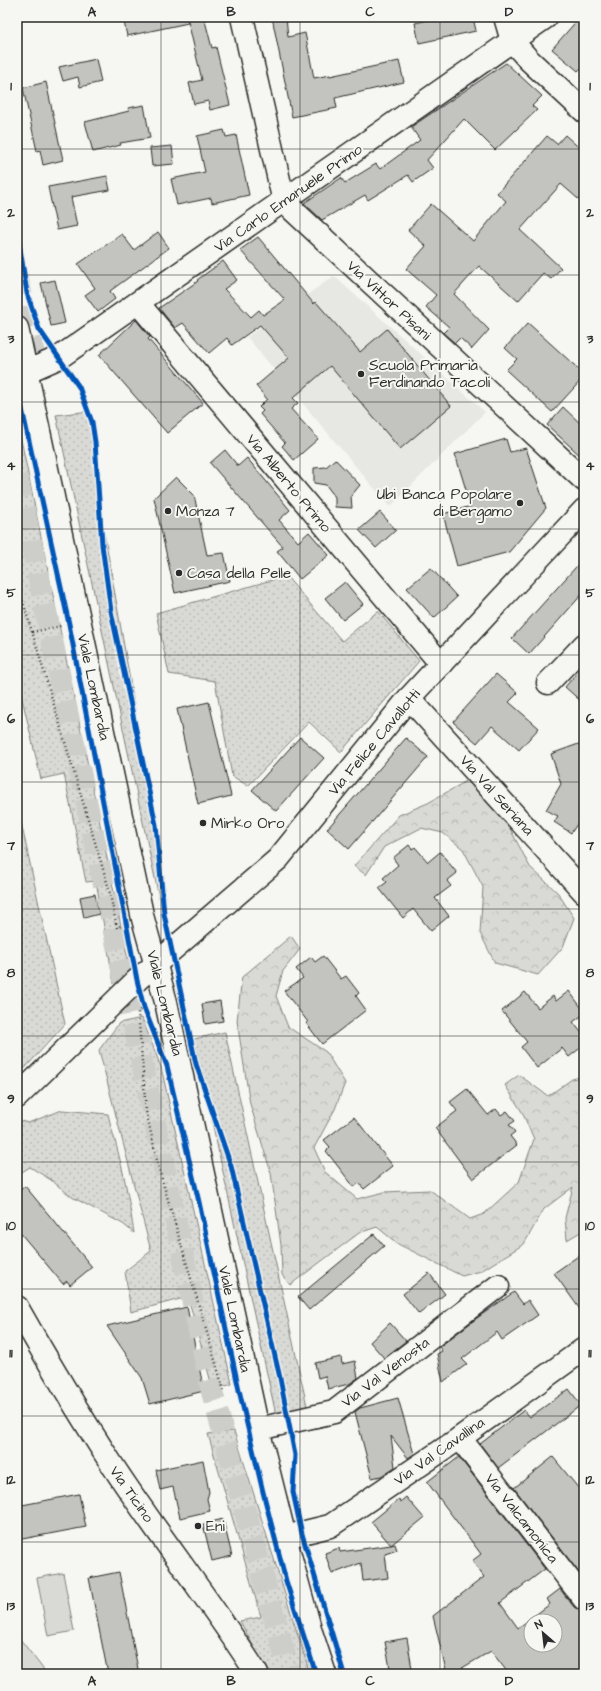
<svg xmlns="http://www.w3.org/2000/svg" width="601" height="1691" font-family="'Architects Daughter',sans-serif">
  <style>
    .built { fill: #e7e7e3 }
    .grass { fill: url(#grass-dots); stroke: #828280 }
    .forest { fill: url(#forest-crowns); stroke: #828280 }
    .green { fill: #d9d9d5; stroke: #828280 }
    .building { fill: #c3c3c0; stroke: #2b2b2b; fill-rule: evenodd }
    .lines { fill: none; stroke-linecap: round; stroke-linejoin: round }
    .highway-tunnel { stroke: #cdcdca; stroke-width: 22; stroke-dasharray: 22 11; stroke-linecap: butt }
    .minor-casing { stroke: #2b2b2b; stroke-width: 25 }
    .path { stroke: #2b2b2b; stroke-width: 2.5; stroke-dasharray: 1 3; stroke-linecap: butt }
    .minor { stroke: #f6f6f2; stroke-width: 22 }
    .cycleway-casing { stroke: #f6f6f2; stroke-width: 8 }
    .cycleway { stroke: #0057b8; stroke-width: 5 }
    .grid { fill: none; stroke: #2b2b2b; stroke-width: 1; stroke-opacity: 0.55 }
    .poi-dot { fill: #2b2b2b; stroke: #f6f6f2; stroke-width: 1.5 }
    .labels { text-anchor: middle; stroke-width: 4; stroke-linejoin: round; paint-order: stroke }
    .street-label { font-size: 15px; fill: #2b2b2b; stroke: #f6f6f2 }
    .poi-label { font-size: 15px; fill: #2b2b2b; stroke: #f6f6f2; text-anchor: start }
    .neatline { fill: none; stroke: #2b2b2b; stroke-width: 1.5 }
    .grid-label { font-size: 13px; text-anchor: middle; font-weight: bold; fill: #2b2b2b }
  </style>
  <defs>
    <pattern id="grass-dots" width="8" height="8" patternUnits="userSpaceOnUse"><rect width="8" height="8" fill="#d9d9d5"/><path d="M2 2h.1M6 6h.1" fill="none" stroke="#babab7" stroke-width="1.8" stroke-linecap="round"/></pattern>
    <pattern id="forest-crowns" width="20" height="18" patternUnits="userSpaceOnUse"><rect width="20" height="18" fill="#d9d9d5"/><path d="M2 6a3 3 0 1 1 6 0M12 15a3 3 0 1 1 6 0" fill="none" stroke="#babab7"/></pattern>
  </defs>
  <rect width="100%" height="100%" fill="#f6f6f2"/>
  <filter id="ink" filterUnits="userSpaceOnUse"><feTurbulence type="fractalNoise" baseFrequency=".025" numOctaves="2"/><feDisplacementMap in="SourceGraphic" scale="8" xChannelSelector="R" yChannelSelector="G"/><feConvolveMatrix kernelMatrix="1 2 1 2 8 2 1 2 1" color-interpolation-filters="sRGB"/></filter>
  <g filter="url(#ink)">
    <!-- built -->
    <polygon class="built" points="334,276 485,412 390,507 247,337"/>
    <!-- grass -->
    <g class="grass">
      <polygon points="90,411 92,421 101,514 139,732 159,828 166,899 160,902 56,415"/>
      <polygon points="17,420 130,970 114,984 96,881 86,882 64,774 41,779 17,677"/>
      <polygon points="286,576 342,641 378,611 419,661 341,752 309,722 248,786 232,776 215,681 169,674 156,613"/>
      <polygon points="17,804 65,1024 17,1077"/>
      <polygon points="142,1018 161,1067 232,1384 213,1390 188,1297 131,1312 125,1271 151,1251 99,1050 119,1023"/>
      <polygon points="225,1032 307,1406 276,1415 194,1039"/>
      <path d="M62,1110L108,1114C111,1129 116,1142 119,1156C126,1182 130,1207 134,1233L123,1224L72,1197L51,1180L30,1167L17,1175V1120L28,1123Z"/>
      <polygon points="234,1431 310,1674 268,1674 240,1621 261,1617 208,1434"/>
    </g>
    <!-- forest -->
    <g class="forest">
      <polygon points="468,780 505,819 530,867 558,893 574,918 563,947 538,975 495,963 480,933 483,887 463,849 443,833 421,828 384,847 366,875 354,866 399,815 428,803"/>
      <polygon points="291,936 300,949 283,971 276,996 288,1027 326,1052 345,1083 335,1109 314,1148 325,1172 357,1199 384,1192 430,1190 470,1219 484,1214 519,1182 534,1139 522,1112 505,1085 519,1075 548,1096 572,1079 584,1076 584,1230 567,1240 565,1218 573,1187 544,1209 524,1244 481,1271 462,1276 398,1244 377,1227 359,1233 290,1285 282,1275 281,1245 271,1173 250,1104 237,1021 242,977"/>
    </g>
    <!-- green -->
    <g class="green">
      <polygon points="63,1573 74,1631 48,1636 37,1578"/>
      <polygon points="17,1635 47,1674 17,1674"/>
    </g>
    <!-- building -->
    <g class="building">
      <polygon points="123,17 187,17 188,23 127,36"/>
      <polygon points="187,17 204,17 212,48 216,47 230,105 210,110 208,101 194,104 189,83 202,80"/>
      <polygon points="272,17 286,17 288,37 305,33 314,78 330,75 330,76 399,61 404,82 335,98 337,108 292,117"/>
      <polygon points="442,17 473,17 476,31 419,43 415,23"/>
      <polygon points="580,17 584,17 584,65 578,71 552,49"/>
      <polygon points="96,59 101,82 80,87 78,77 63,81 59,67"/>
      <polygon points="506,63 542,96 532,106 537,110 495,150 464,119 427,160 433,168 413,182 408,175 368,200 365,195 322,220 304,203 341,178 345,183 376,164 380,169 420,140 411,127"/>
      <polygon points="46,82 63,160 43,165 40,150 37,151 23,88"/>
      <polygon points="144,105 150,138 120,143 121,145 93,152 85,122 129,111 128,108"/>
      <polygon points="224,130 226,137 236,135 249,195 212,203 211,198 177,205 171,179 205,172 197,136"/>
      <polygon points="565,135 584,152 584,204 561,184 520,230 561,268 551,279 543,273 518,301 479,266 454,294 489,330 472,349 460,338 455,343 443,333 449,327 426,307 436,295 406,269 426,246 408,230 431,204 473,241 506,201 497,193 547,136 557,144"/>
      <polygon points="172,146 174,164 152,166 150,148"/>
      <polygon points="107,176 110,190 71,197 77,226 57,230 48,187"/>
      <polygon points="158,232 169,248 110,291 115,299 98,312 85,295 95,288 78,264 122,234 134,250"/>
      <polygon points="258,237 314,304 316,302 360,352 387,329 451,406 400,449 330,366 293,398 298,403 291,409 318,439 294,460 282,446 285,443 260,414 263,411 259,407 267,399 256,386 289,358 260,325 232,345 227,338 209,353 183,323 175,328 159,308 198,281 197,280 223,261 237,280 224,289 251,317 259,310 263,315 285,300 240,250"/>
      <polygon points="55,280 65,323 51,326 41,283"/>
      <polygon points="136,320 150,337 148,339 203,403 167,433 99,355"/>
      <polygon points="528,323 584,374 584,377 552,412 506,370 517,359 505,348"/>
      <polygon points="563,407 584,427 584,459 547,425"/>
      <polygon points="506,439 510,452 526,448 546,508 509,552 457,566 443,514 471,506 455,454"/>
      <polygon points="225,450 238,466 247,458 290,510 279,520 298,542 309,532 329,555 300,579 277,551 283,547 210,463"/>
      <polygon points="335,459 360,485 351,496 352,508 335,507 335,497 326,485 314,483 314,468 326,467"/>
      <polygon points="176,477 194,495 207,555 224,553 230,581 175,593 154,498"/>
      <polygon points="380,512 396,530 376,548 359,530"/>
      <polygon points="584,558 584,592 529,654 512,638"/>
      <polygon points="431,568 457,597 434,618 407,588"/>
      <polygon points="345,582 363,604 343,620 325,598"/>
      <polygon points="584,665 584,704 565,687"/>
      <polygon points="496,674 518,693 509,702 539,728 519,750 492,726 477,743 453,722"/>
      <polygon points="209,702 231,796 198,804 177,709"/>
      <polygon points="300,737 324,758 276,811 252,790"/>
      <polygon points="406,738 428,757 349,849 327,829"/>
      <polygon points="584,742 584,814 571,833 554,822 558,816 546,810 561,784 551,754"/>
      <polygon points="409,845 412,849 415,847 428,862 440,852 457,873 447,881 451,886 435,898 449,916 431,931 413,909 403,918 379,888 387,882 383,878 398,865 393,858"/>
      <polygon points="95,894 99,914 84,918 80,897"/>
      <polygon points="323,956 341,979 346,976 359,993 356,996 366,1010 322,1044 306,1023 308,1022 284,991 303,978 296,969 311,957 315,962"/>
      <polygon points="569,991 584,1011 584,1014 573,1022 584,1036 584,1045 569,1057 562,1048 537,1068 521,1047 527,1042 502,1011 525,992 538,1008 553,996 556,1001"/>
      <polygon points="220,1001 223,1021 205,1024 202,1004"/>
      <polygon points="467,1089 488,1115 496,1109 501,1115 507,1111 515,1121 509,1125 515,1132 510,1136 517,1145 473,1179 435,1128 457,1111 450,1102"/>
      <polygon points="354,1117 393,1166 364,1189 359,1183 354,1187 326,1151 330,1147 324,1140"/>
      <polygon points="25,1186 92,1267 70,1285 67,1281 63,1284 17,1229 17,1193"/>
      <polygon points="374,1234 384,1246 309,1310 298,1297"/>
      <polygon points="584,1252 584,1315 554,1273"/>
      <polygon points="429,1273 445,1294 419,1314 403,1294"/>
      <polygon points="514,1292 523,1304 528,1300 538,1315 502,1340 497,1332 462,1359 467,1364 443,1382 437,1354 442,1351 439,1347 477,1318"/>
      <polygon points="187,1307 204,1391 150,1404 142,1378 107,1326"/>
      <polygon points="390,1323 406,1341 384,1358 370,1342"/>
      <polygon points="341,1357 342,1364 355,1361 358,1378 349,1384 328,1389 325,1376 318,1378 315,1363"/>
      <polygon points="569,1389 581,1405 498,1468 480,1444 524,1410 530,1417"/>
      <polygon points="398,1398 414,1454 408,1458 391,1436 395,1467 381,1476 372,1478 355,1412 360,1408"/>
      <path d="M459,1457L545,1569L500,1603L518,1628L550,1604L547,1599L560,1589L574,1607L579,1610L584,1611V1674H509L491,1651L452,1674H447L433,1616L484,1577L472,1561L481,1554L427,1482ZM531,1621H555V1645H531Z"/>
      <polygon points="553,1457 584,1495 584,1579 514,1488"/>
      <polygon points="203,1460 209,1492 207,1499 210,1511 180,1518 173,1487 160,1490 156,1470"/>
      <polygon points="79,1494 86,1527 17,1540 17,1506"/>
      <polygon points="406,1497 424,1518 391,1545 395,1544 397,1550 385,1554 388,1578 363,1581 361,1563 332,1574 325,1553 339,1548 340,1552 391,1545 371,1522 399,1499 400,1502"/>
      <polygon points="223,1519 232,1556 212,1561 203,1524"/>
      <polygon points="119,1572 139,1674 108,1674 89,1578"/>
      <polygon points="407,1638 412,1669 391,1673 385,1642"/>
    </g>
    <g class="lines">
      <!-- highway-tunnel -->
      <g class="highway-tunnel">
        <polyline points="17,274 34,354"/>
        <polyline points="17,476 212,1392 290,1674"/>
      </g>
      <!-- minor casing -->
      <g class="minor-casing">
        <g id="minor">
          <polyline points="242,17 284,202 584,480"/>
          <polyline points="505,17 512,41 529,60 584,111"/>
          <polyline points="138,303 441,664"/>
          <polyline points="17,328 143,919 166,1002 258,1429 285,1537 311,1632 325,1674"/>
          <polyline points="26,372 60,357 546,17"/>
          <polyline points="548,683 584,645"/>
          <polyline points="409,698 584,892"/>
          <polyline points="17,1097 137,980 278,859 409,698 584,510"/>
          <path d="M17,1307C47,1360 78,1412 111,1463C157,1534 211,1601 257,1674"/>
          <polyline points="258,1429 334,1412 498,1286"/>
          <polyline points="460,1438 584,1599"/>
          <polyline points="285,1537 330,1526 460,1438 584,1349"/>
        </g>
      </g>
      <!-- path -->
      <g class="path">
        <polyline points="17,573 21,595 109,889 117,928 124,924"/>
        <polyline points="32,632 61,626"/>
        <polyline points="144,1008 138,1011 146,1111 159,1169 224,1391"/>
      </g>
      <!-- minor -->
      <use href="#minor" class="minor"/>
      <!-- cycleway casing -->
      <g class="cycleway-casing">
        <g id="cycleway">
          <polyline points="17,230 27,293 39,329 79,387 92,422 95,442 102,545 111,611 156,825 164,914 196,1064 231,1166 280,1378 295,1455 293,1492 302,1534 344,1674"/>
          <polyline points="17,386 69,624 137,980 144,1008 167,1066 199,1202 239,1390 263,1492 286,1581 316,1674"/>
        </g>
      </g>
      <!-- cycleway -->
      <use href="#cycleway" class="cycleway"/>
    </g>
  </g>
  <!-- grid -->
  <path class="grid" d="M161,17V1674M300,17V1674M440,17V1674M17,149H584M17,275H584M17,402H584M17,529H584M17,655H584M17,782H584M17,909H584M17,1036H584M17,1162H584M17,1289H584M17,1416H584M17,1542H584"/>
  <!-- markers -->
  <g class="poi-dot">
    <circle cx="361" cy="374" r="4"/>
    <circle cx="520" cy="503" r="4"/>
    <circle cx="168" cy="511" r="4"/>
    <circle cx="179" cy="573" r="4"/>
    <circle cx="203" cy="823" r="4"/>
    <circle cx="198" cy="1526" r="4"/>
  </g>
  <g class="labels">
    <!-- street labels -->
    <g class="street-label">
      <text transform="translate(288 198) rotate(-35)" y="5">Via Carlo Emanuele Primo</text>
      <text transform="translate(389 300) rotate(43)" y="5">Via Vittor Pisani</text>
      <text transform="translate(289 483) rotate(50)" y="5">Via Alberto Primo</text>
      <text transform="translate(94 687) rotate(78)" y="5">Viale Lombardia</text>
      <text transform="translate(374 742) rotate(-50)" y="5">Via Felice Cavallotti</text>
      <text transform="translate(497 795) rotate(48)" y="5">Via Val Seriana</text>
      <text transform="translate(165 1003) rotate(76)" y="5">Viale Lombardia</text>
      <text transform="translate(235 1319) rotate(78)" y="5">Viale Lombardia</text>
      <text transform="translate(385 1372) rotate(-37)" y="5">Via Val Venosta</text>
      <text transform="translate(439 1451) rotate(-35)" y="5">Via Val Cavallina</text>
      <text transform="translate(132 1494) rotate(55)" y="5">Via Ticino</text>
      <text transform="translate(522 1518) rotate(52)" y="5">Via Valcamonica</text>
    </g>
    <!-- poi labels -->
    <g class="poi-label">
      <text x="369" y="370">Scuola Primaria<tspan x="369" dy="17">Ferdinando Tacoli</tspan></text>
      <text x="512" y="499" text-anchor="end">Ubi Banca Popolare<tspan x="512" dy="17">di Bergamo</tspan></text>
      <text x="176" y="516">Monza 7</text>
      <text x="187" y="578">Casa della Pelle</text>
      <text x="211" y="828">Mirko Oro</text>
      <text x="206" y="1531">Eni</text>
    </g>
  </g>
  <!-- margin -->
  <rect width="601" height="1691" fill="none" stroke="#f6f6f2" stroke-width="44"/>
  <!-- north arrow -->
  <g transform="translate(543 1633) rotate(332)"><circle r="19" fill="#f6f6f2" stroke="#a5a5a2"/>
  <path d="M0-3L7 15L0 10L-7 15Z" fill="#2b2b2b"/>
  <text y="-6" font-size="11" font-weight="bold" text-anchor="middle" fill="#2b2b2b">N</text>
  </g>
  <rect x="22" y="22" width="557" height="1647" class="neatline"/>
  <g class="grid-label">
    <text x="92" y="16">A</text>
    <text x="231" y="16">B</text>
    <text x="370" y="16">C</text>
    <text x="509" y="16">D</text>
    <text x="11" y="90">1</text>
    <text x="590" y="90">1</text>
    <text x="11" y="217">2</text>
    <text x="590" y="217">2</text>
    <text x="11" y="343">3</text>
    <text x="590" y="343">3</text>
    <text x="11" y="470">4</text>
    <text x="590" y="470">4</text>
    <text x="11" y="597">5</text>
    <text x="590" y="597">5</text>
    <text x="11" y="723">6</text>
    <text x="590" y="723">6</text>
    <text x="11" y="850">7</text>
    <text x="590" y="850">7</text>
    <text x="11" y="977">8</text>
    <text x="590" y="977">8</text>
    <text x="11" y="1103">9</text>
    <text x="590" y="1103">9</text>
    <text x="11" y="1230">10</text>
    <text x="590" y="1230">10</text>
    <text x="11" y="1357">11</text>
    <text x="590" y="1357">11</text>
    <text x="11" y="1484">12</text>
    <text x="590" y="1484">12</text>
    <text x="11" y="1610">13</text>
    <text x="590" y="1610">13</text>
    <text x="92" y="1685">A</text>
    <text x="231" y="1685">B</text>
    <text x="370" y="1685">C</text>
    <text x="509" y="1685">D</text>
  </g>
</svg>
